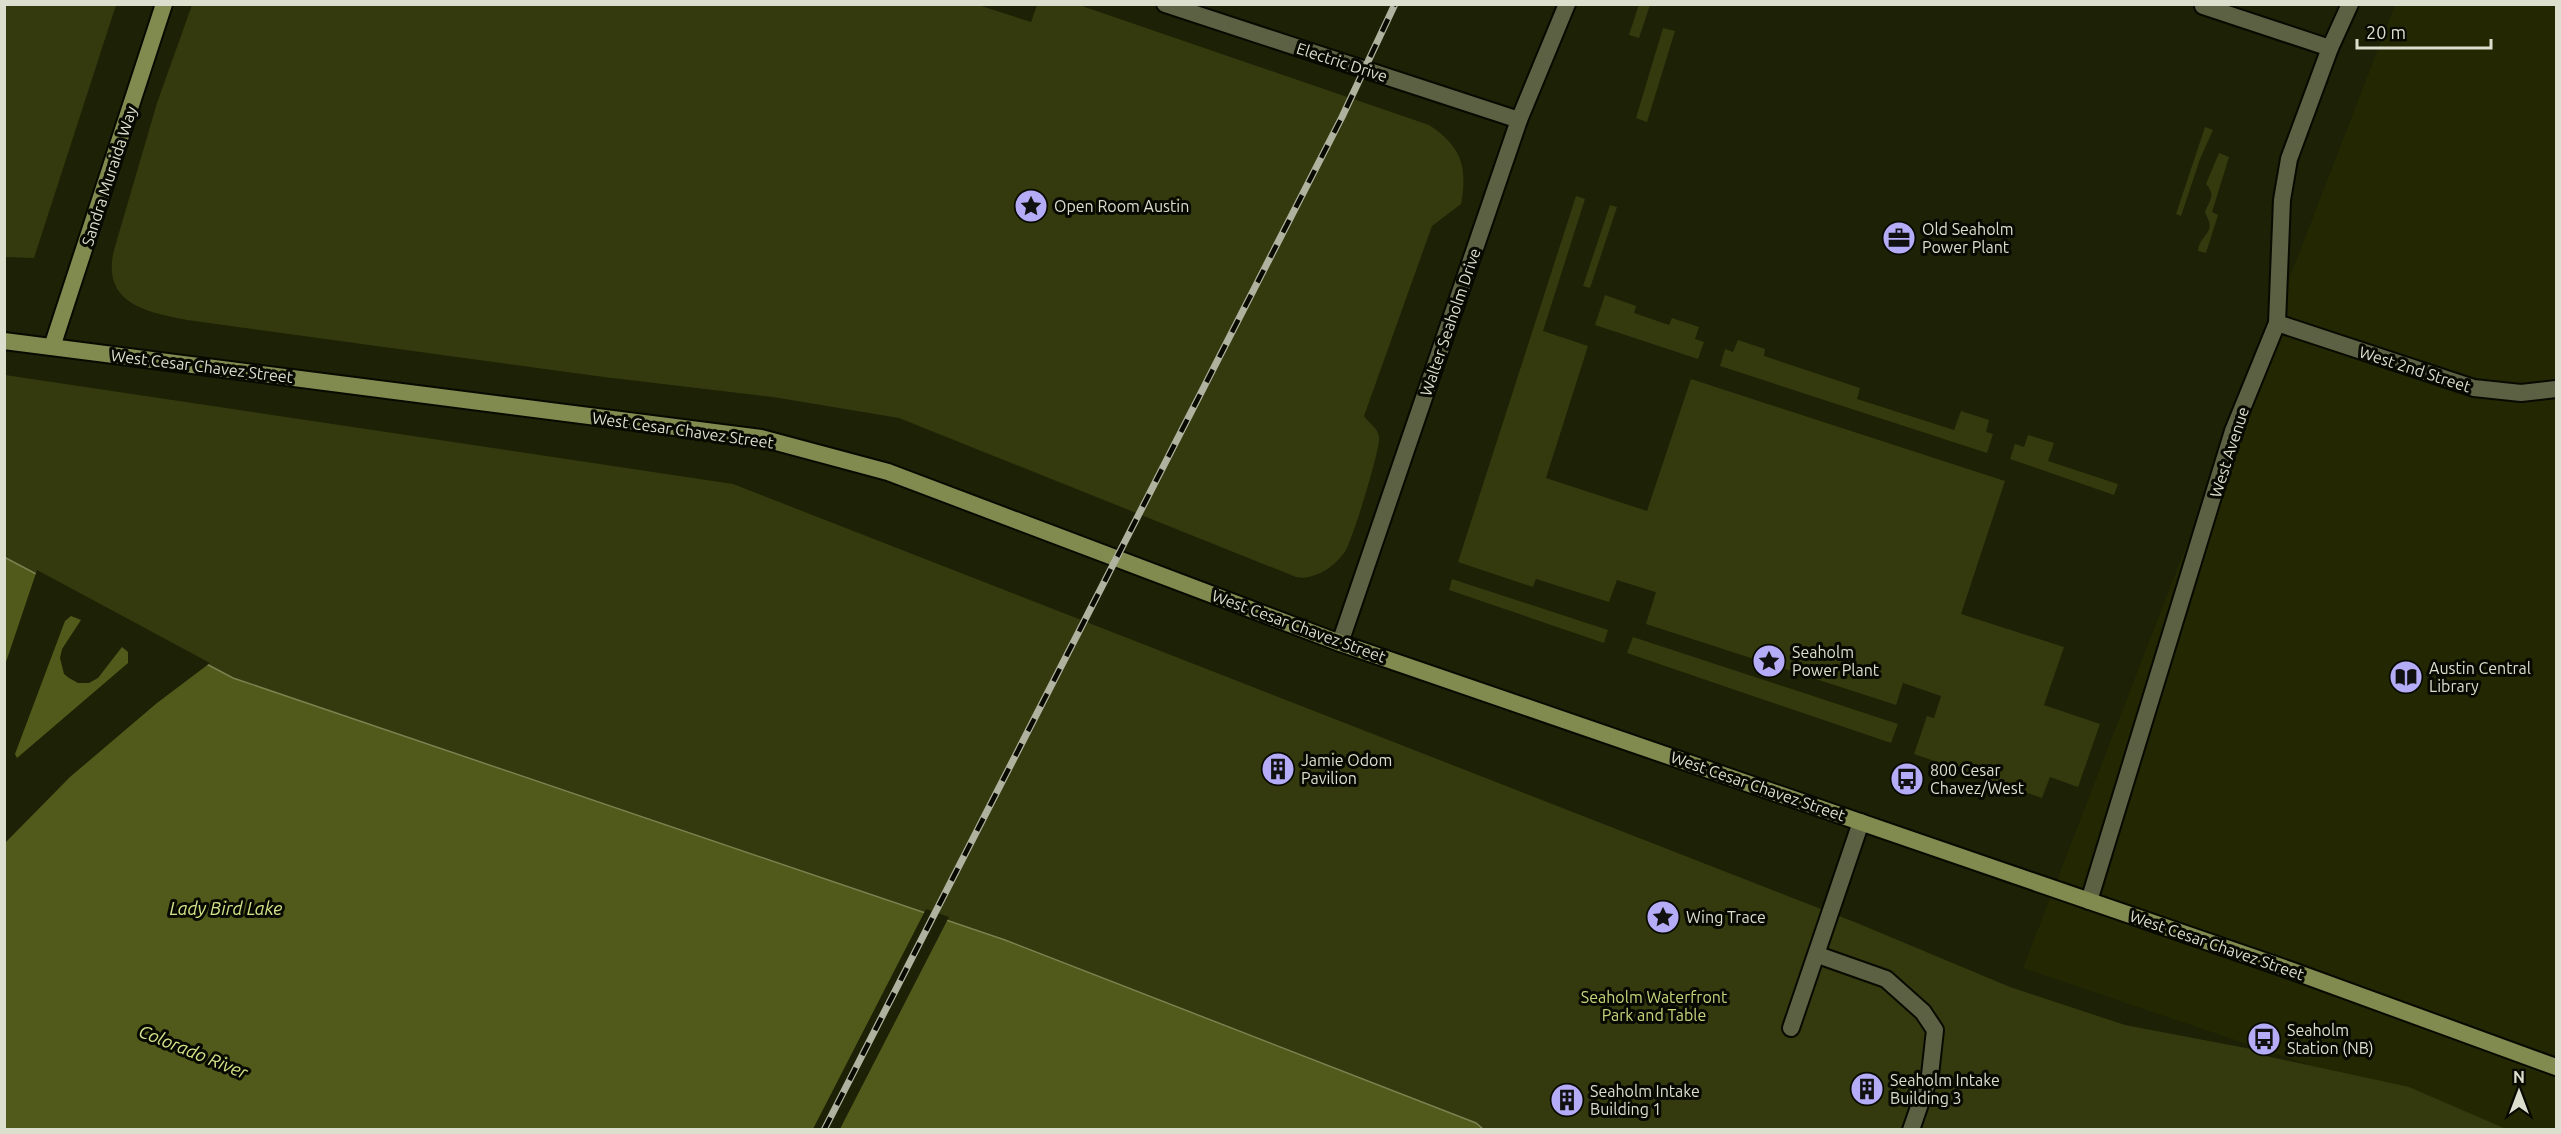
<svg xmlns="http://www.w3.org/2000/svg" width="2561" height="1134" font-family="Ubuntu,sans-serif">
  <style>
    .built { fill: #232803 }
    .green { fill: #343a0e }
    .water { fill: #515a1a; stroke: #7b8250; stroke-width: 1.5 }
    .pier { fill: #1d2105; fill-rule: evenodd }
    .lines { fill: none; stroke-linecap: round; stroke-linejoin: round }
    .service-casing { stroke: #080a00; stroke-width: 20 }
    .minor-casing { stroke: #080a00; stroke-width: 20 }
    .primary-casing { stroke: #080a00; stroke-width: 20 }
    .service { stroke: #5c6143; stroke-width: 16 }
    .minor { stroke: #5c6143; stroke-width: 16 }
    .primary { stroke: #818a4f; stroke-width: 16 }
    .rail-casing { stroke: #afb29f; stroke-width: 7 }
    .rail { stroke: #080a02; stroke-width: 4.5; stroke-dasharray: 14; stroke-linecap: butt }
    .labels { text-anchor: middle; stroke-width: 6; stroke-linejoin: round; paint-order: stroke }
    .street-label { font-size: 16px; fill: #dcdfce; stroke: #080a02 }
    .poi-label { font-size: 16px; fill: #dcdfce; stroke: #080a02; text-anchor: start }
    .park-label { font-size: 16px; fill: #c7d67b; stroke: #080a02 }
    .water-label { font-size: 18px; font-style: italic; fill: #d4e488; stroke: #080a02 }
  </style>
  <rect width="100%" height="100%" fill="#1d2105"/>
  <!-- built -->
  <polygon class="built" points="2395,5 2556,5 2556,1129 2497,1129 2023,968"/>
  <!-- green -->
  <g class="green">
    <path d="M975,4L1031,22L1037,5H1079L1429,125C1461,146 1468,166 1461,204L1432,226L1364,416C1369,424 1379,428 1379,438C1380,451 1353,537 1346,550C1336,566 1314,581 1296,577L899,418L773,397L604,377L187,320C147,312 101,304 114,250L157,103L192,5Z"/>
    <polygon points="1639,4 1650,5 1639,38 1629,35"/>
    <polygon points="4,5 116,5 34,258 5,257"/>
    <polygon points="1663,28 1675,31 1647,122 1636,118"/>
    <polygon points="2205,127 2213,130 2200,159 2181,216 2176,214"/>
    <path d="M2219,153L2229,157L2212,212L2218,215L2206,253L2198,251C2200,233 2218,234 2205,213C2208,202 2217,196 2206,184Z"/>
    <polygon points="1576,196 1585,199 1543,331 1588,346 1546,478 1647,511 1691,379 2005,481 1961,614 2064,647 2044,705 2100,724 2078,787 2050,777 2042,798 1914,754 1927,716 1934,718 1941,696 1903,683 1896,705 1646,624 1656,592 1652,591 1617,580 1609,602 1536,579 1533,587 1458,562"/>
    <polygon points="1610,205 1617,207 1590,288 1583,286"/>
    <polygon points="1605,295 1636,306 1634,313 1669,325 1672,318 1699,327 1695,339 1704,342 1698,359 1595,325"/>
    <polygon points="1738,340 1765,349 1764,356 1860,388 1857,399 1954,430 1961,411 1989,420 1986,432 1993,434 1987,453 1720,366 1725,349 1733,352"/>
    <polygon points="5,375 733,484 1857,923 2010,987 2125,1025 2251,1049 2266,1056 2409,1087 2506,1129 1483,1129 1476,1123 1005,940 233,678 5,557"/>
    <polygon points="2028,435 2054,443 2048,461 2118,484 2114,495 2010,459 2015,444 2024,447"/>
    <polygon points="1452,579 1608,630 1604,643 1449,590"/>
    <polygon points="1633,637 1898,724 1891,743 1627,653"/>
  </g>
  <!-- water -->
  <polygon class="water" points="4,557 233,678 1005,940 1476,1123 1483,1129 5,1129"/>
  <!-- pier -->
  <g class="pier">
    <path d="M37,570L210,663L157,703L70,777L5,843V665ZM71,616L81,620L62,649L60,658L64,674L69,678L78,683H89L98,678L122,647L128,652V663L17,758L15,754L65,621Z"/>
    <polygon points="926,909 949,917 840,1129 813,1129"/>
  </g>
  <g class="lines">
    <!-- service casing -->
    <g class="service-casing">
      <g id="service">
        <polyline points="1818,955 1886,979 1923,1012 1935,1030 1930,1075 1911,1130"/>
        <polyline points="1791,1028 1861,822"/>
      </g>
    </g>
    <!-- minor casing -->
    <g class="minor-casing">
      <g id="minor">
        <polyline points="1165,4 1519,120"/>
        <polyline points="2203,6 2330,48"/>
        <polyline points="2277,323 2474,388 2521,393 2556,389"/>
        <polyline points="1340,643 1519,120 1567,4"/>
        <polyline points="2089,901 2233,431 2277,323 2282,200 2289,159 2330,48 2350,4"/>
      </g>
    </g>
    <!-- primary casing -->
    <g class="primary-casing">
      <g id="primary">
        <polyline points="4,341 761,438 888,472 1340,643 2290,970 2556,1067"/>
        <polyline points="52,347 164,4"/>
      </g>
    </g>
    <!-- service -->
    <use href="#service" class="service"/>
    <!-- minor -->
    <use href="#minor" class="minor"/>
    <!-- primary -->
    <use href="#primary" class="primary"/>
    <!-- rail casing -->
    <g class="rail-casing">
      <polyline id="rail" points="824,1130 1342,117 1395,4"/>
    </g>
    <!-- rail -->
    <use href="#rail" class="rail"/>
  </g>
  <!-- icons -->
  <defs>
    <g id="sight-disc" transform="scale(1.725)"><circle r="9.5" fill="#b5acf8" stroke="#080a02"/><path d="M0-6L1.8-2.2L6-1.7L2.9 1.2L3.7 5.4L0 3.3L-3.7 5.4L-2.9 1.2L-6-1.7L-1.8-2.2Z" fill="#111"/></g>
    <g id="office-disc" transform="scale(1.725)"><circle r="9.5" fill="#b5acf8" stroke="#080a02"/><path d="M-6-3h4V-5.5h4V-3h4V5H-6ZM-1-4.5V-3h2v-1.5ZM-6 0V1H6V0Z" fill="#111"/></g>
    <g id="library-disc" transform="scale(1.725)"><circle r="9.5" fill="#b5acf8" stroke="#080a02"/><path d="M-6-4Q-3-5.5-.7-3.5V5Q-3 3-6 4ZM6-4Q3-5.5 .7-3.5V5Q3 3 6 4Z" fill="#111"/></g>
    <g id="building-disc" transform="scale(1.725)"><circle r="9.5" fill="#b5acf8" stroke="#080a02"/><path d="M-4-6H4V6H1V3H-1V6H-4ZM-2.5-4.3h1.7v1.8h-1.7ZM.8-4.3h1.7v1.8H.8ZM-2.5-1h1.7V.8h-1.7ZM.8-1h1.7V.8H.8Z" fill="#111"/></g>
    <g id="bus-disc" transform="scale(1.725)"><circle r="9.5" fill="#b5acf8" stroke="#080a02"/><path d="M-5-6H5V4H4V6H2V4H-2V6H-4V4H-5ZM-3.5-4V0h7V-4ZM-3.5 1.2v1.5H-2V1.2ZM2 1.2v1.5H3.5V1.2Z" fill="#111"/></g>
  </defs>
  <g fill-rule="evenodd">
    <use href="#sight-disc" x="1031" y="206"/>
    <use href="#office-disc" x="1899" y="238"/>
    <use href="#sight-disc" x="1769" y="661"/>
    <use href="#library-disc" x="2406" y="677"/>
    <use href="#building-disc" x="1278" y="769"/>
    <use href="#bus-disc" x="1907" y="779"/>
    <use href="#sight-disc" x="1663" y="917"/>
    <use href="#bus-disc" x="2264" y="1039"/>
    <use href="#building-disc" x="1867" y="1089"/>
    <use href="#building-disc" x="1567" y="1100"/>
  </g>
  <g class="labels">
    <!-- street labels -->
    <g class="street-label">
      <text transform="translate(1342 62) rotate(18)" y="6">Electric Drive</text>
      <text transform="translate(109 176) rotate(-72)" y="6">Sandra Muraida Way</text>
      <text transform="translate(1450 322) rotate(-71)" y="6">Walter Seaholm Drive</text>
      <text transform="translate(202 366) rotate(7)" y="6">West Cesar Chavez Street</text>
      <text transform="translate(2415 369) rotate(18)" y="6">West 2nd Street</text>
      <text transform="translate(683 430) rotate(8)" y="6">West Cesar Chavez Street</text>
      <text transform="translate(2229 452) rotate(-72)" y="6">West Avenue</text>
      <text transform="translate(1299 626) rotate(20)" y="6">West Cesar Chavez Street</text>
      <text transform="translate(1758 786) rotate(19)" y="6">West Cesar Chavez Street</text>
      <text transform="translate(2217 945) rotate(19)" y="6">West Cesar Chavez Street</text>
    </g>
    <!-- poi labels -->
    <g class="poi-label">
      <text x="1054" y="212">Open Room Austin</text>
      <text x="1922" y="235">Old Seaholm<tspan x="1922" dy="18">Power Plant</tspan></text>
      <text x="1792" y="658">Seaholm<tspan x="1792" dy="18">Power Plant</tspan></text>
      <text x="2429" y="674">Austin Central<tspan x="2429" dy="18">Library</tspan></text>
      <text x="1301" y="766">Jamie Odom<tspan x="1301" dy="18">Pavilion</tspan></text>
      <text x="1930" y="776">800 Cesar<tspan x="1930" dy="18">Chavez/West</tspan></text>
      <text x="1686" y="923">Wing Trace</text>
      <text x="2287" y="1036">Seaholm<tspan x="2287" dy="18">Station (NB)</tspan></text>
      <text x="1890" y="1086">Seaholm Intake<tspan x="1890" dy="18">Building 3</tspan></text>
      <text x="1590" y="1097">Seaholm Intake<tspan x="1590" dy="18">Building 1</tspan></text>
    </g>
    <!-- park labels -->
    <g class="park-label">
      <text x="1654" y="1003">Seaholm Waterfront<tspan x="1654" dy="18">Park and Table</tspan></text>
    </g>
    <!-- water labels -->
    <g class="water-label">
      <text x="226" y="915">Lady Bird Lake</text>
      <text transform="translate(193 1052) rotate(22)" y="6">Colorado River</text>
    </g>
  </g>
  <!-- border -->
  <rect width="2561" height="1134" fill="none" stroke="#dcdfce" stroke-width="12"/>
  <!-- north arrow -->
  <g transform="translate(2519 1092)" stroke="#080a02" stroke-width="4.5" paint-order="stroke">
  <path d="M0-4.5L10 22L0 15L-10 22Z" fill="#dcdfce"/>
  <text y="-9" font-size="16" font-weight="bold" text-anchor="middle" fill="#dcdfce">N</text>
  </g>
  <!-- scale -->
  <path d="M2357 39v9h134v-9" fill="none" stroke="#dcdfce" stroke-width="3"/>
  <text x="2366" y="39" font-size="18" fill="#dcdfce" stroke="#080a02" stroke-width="4.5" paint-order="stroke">20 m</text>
</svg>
